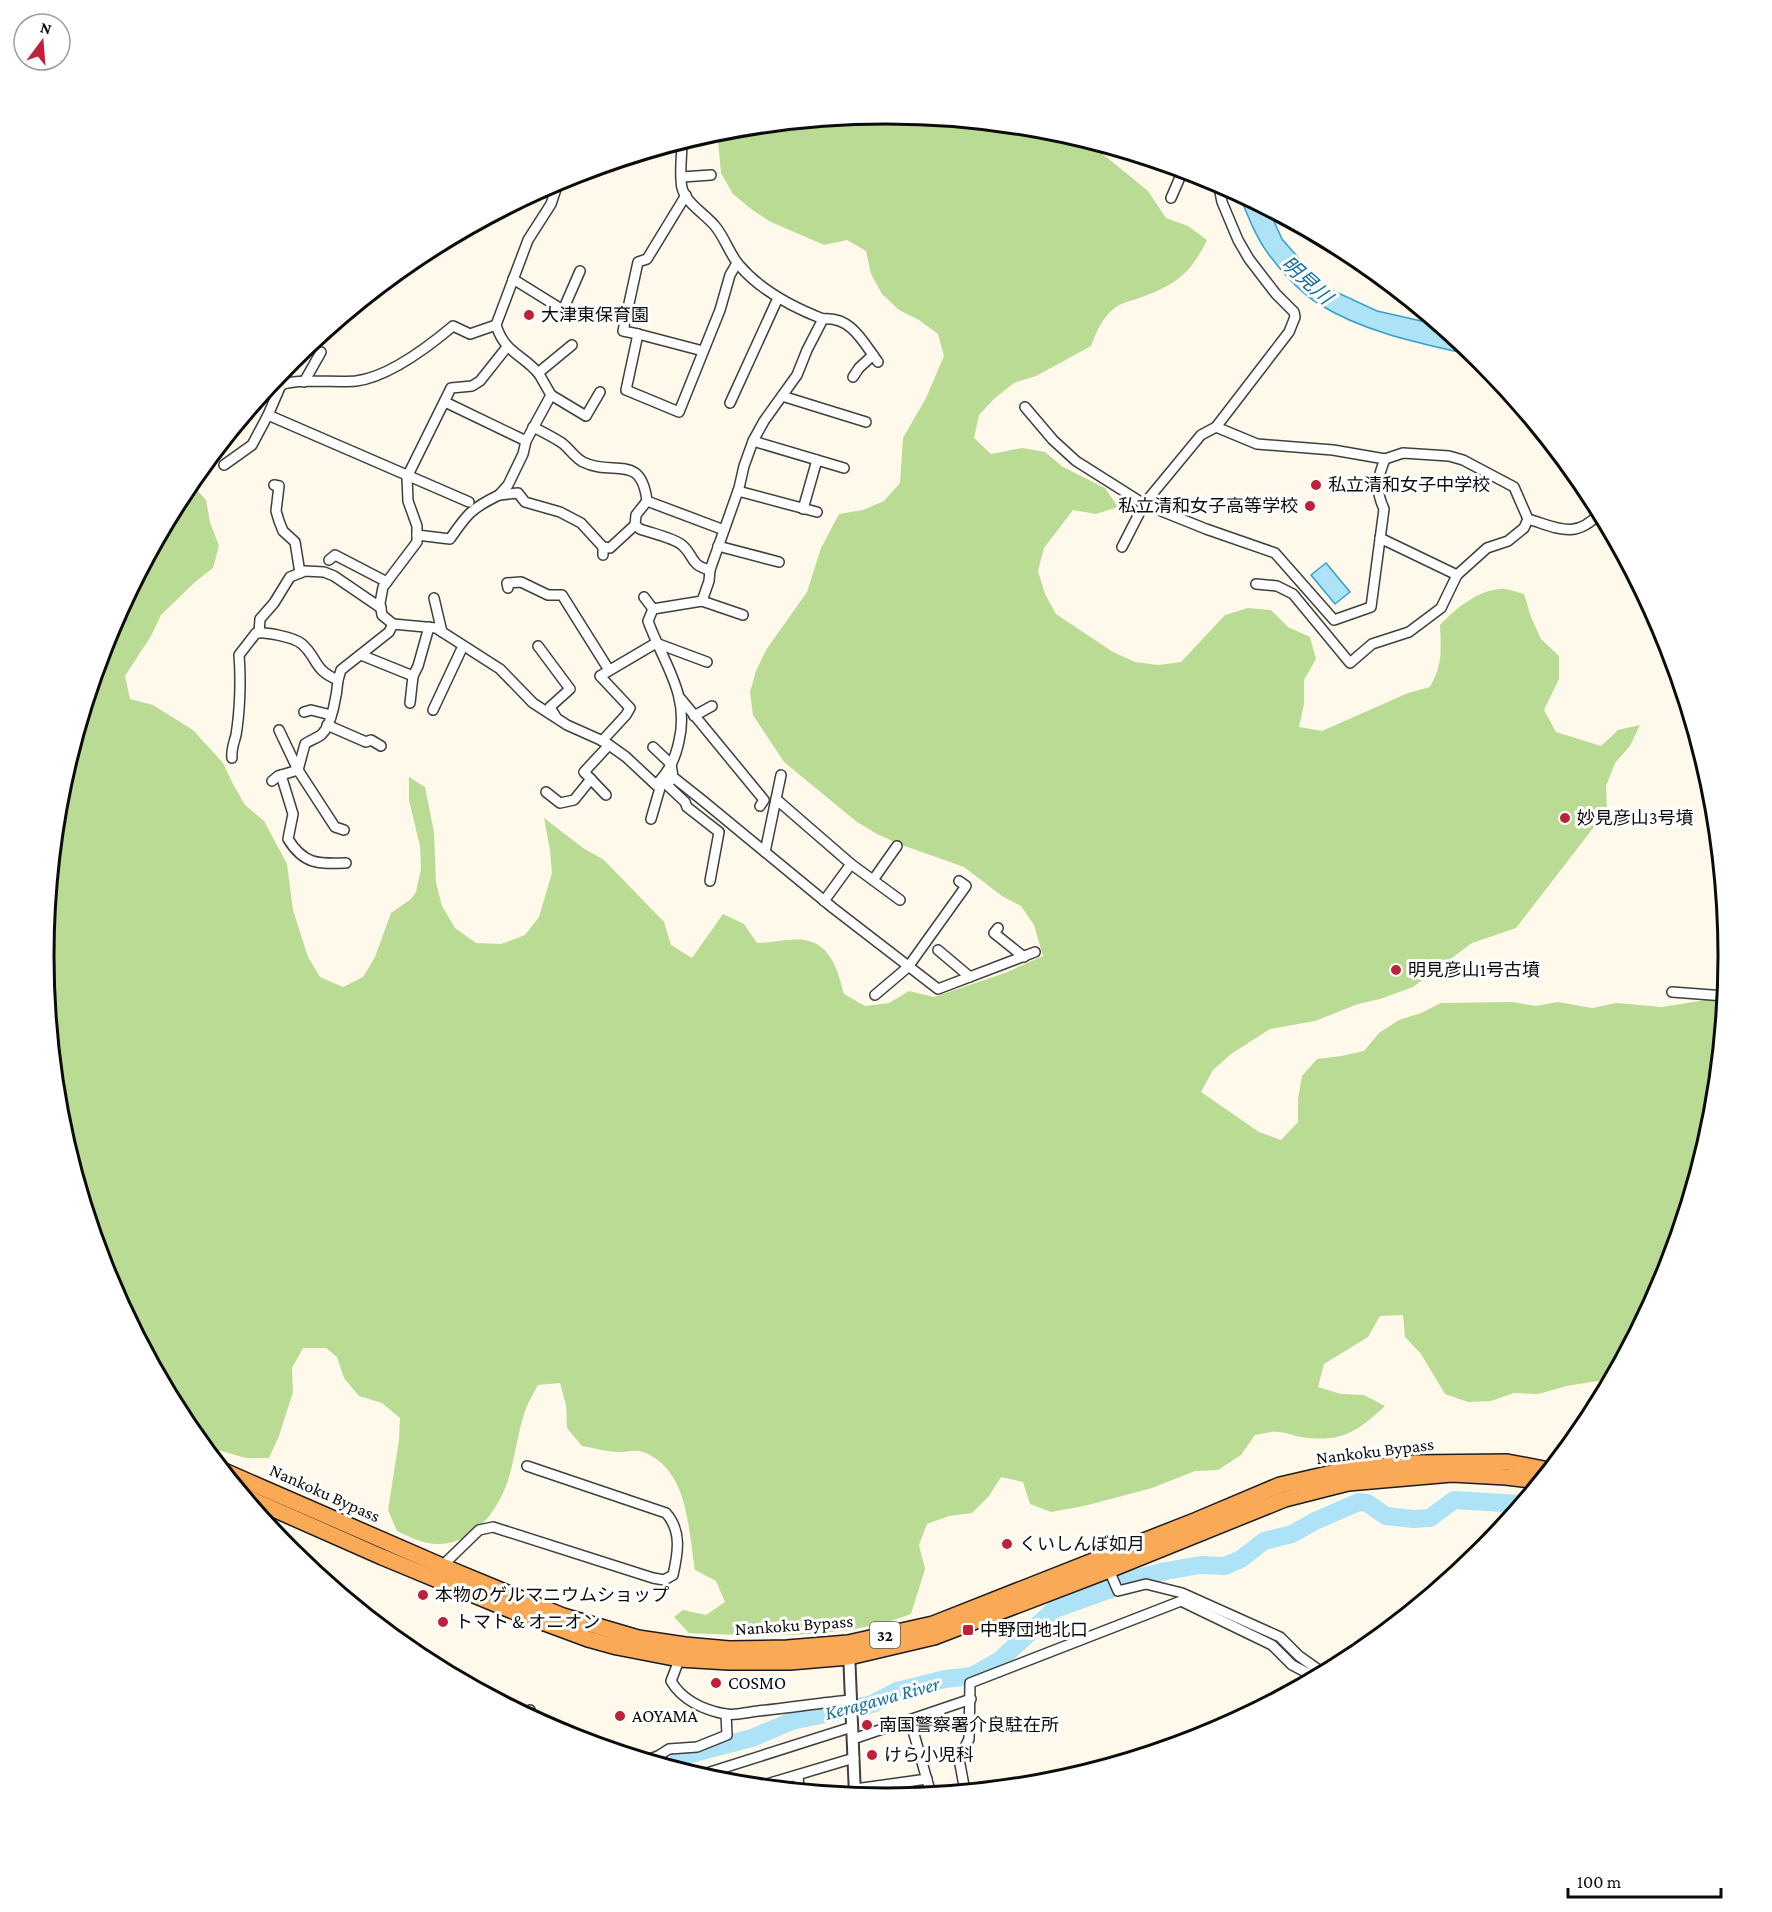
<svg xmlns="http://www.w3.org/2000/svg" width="1772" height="1912" font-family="'Crimson Pro','Noto Sans JP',serif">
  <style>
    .forest { fill: #badb93 }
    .water { fill: #aee3f7; stroke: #34a0d0; stroke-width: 1.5 }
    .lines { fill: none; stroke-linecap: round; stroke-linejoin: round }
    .river { stroke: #aee3f7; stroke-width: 18 }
    .minor-casing { stroke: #3f3f3f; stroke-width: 12 }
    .tertiary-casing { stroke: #3f3f3f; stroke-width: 14 }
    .trunk-casing { stroke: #1d1d1d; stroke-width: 18 }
    .minor { stroke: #fff; stroke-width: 9 }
    .tertiary { stroke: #fff; stroke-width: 10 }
    .trunk { stroke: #faaa57; stroke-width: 15 }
    .poi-dot { fill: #bf2138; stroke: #fff; stroke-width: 2 }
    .labels { text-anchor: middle; stroke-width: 6; stroke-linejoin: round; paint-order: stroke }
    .shield { fill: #fff; stroke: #555; stroke-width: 1.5 }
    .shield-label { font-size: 16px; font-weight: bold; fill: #0c0c0c }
    .poi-label { font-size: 18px; fill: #0c0c0c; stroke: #fff; text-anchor: start }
    .street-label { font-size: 18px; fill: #0c0c0c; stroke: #fff }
    .water-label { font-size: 20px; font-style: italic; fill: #1370a0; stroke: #fff }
    .rim { fill: none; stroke: #0c0c0c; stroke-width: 3 }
  </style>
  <rect width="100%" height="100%" fill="#fff9eb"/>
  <!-- forest -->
  <g class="forest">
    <path d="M886,114L1051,130L1092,142L1093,146L1148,191L1166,218L1188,226L1207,240C1191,273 1177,284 1142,297C1134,300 1123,302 1116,307C1102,317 1097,331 1091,346L1036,376L1014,383L995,398L979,415L974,438L991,454L1022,448L1045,452L1063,467L1105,488L1118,507L1096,514L1073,510L1044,548L1038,571L1045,594L1056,614L1113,652L1135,662L1158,665L1181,662L1225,615L1248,608L1271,610L1288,627L1310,637L1316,659L1304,680V704L1299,727L1322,731L1408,693L1430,687C1443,663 1441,651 1440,625C1455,609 1478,590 1501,589C1508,588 1518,593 1524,594L1531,617L1541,639L1559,656V679L1544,710L1556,732L1601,746L1618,730L1640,725L1630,746L1615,763L1606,786L1607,810L1516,928L1472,943L1413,987L1380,999L1358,1004L1315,1021L1270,1029L1231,1054L1213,1070L1201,1092L1259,1132L1281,1140L1298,1122V1099L1302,1076L1317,1059L1341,1056L1364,1051L1379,1033L1399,1020L1421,1013L1441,1003L1512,1002L1536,1006L1558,1002L1592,1008L1616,1003L1662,1007L1724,997L1712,1121L1664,1279L1610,1379L1567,1386L1538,1394L1514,1393L1491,1401L1468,1402L1445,1394L1421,1354L1405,1337L1403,1315L1380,1316L1368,1337L1324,1364L1318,1387L1341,1394L1364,1395L1385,1406C1357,1432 1341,1443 1301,1437C1294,1436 1286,1432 1278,1432C1271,1431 1262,1434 1255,1435L1241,1455L1218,1470L1195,1471L1152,1488L1084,1506L1051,1512L1030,1504L1023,1482L1001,1477L989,1496L972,1513L949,1516L927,1524L919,1545L925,1569L911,1614C843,1640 761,1636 689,1633L674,1617L683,1610L706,1615L725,1602L716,1581L695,1570C688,1530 689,1469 643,1452C636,1449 627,1452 619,1452C607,1452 594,1448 582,1446L567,1428L566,1405L560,1383L538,1385C534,1392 530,1399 527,1406C518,1428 516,1454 509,1477C500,1508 475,1543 440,1544C425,1545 410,1537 397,1531L388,1510L399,1440L400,1418L382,1403L359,1396L344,1378L337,1357L326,1348H303L292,1368L293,1392L279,1436L269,1458H246L204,1446L185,1424L150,1358L140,1326L130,1320L108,1278L60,1120L44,956L60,791L108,633L190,482L206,500L210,522L219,546L213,568L195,582L161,615L151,636L125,676L130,699L153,705L193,730L223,763L233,784L245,805L264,821L287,864L293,910L308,957L320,977L343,987L363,977L375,957L391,913L411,899L416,892L421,869L420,846L409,800V777L425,787L434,832L436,883L442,906L455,928L476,943L501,944L525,935L539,917L552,873L550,850L544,818L583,848L604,860L664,922L671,945L692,958L723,914L744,924L757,943C768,943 795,938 805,940C832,945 838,972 844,994L865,1006L889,1003L909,991L934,997L1005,973L1043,956L1034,925L1021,906L1002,896L964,867L899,844L877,834L857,822L784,762L753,715L750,692L756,671L766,650L807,592L821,548L839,514L863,510L884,501L900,483L903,438L926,398L944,356L938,334L919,320L899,310L882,294L871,274L866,251L847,240L824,245L771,222L751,209L733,194L721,173L717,131Z"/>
    <path d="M432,248C415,269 398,292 369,296L418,255Z"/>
  </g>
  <!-- water -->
  <g class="water">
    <path d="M1239,194L1269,210L1282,239L1323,286L1377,311L1439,325L1476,356C1424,344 1365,333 1319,304C1299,292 1281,271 1267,252C1255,235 1247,214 1239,194Z"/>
    <polygon points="1326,563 1350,592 1335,604 1311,575"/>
  </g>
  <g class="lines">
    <!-- river -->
    <g class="river">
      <polyline points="1120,1585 1133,1579 1166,1571 1200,1565 1225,1566 1241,1559 1264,1541 1292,1534 1315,1521 1359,1502 1367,1503 1386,1516 1413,1519 1430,1518 1454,1500 1521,1504"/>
      <polyline points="678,1769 679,1757 752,1738 792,1721 872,1704 897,1691 945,1679 972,1676 1000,1660 1055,1609 1111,1589"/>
    </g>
    <!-- minor casing -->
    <g class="minor-casing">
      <g id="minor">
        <polyline points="682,177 711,175"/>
        <path d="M559,180L551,204L528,240L496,325C505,354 523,354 539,374C543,381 547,388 551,395L526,441L523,454L508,485L499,495L518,493L525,502L560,512L581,523L603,547V555"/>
        <polyline points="686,195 647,259 638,262 623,331 638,334 626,390 679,412 720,310 730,275 737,263"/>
        <polyline points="1171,198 1181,175 1180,169"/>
        <polyline points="513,279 563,310 580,271"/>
        <path d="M823,319C851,316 863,342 878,362"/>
        <polyline points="638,334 703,351"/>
        <path d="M507,347L480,381L472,386L451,388L407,477L408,501L417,526V542L383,587L380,603L382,615L393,624L436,628L500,669L533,703L567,725L605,742L626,757L656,785C669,771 675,760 679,741C690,694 663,663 648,621L653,609L702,601L709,581L710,570L739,488L744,466L753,441L764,421L797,375L807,350L823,319C792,307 761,291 739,265C729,253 725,238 715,226C705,214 686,203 682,188C679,174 682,156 682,142"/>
        <polyline points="538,373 572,345"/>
        <polyline points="853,377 859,368 873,355"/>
        <polyline points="304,382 321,352"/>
        <polyline points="551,395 586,416 600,392"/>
        <polyline points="782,396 866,422"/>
        <polyline points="445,402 526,441"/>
        <polyline points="730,403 778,298"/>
        <path d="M1025,407L1053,440L1076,461L1144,504L1206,529L1275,553L1334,620L1371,607L1384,509C1375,489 1377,479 1385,459"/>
        <path d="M533,427C543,432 553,437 562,443C570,449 574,457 583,462C613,477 641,452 647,501L724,530"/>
        <polyline points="1216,427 1257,444 1333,450 1385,459 1403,453 1449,456 1463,460 1514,487 1528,519"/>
        <polyline points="753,441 844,468"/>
        <polyline points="224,465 252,445 268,415"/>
        <polyline points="274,485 279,486 276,511 279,521 283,531 295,542 300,573"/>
        <polyline points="738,491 817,512"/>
        <path d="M647,501L636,515L635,525L640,529C651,533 674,538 682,545C695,556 689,565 710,570"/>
        <path d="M469,502L268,415L281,385C299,378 335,383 356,381C389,377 428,347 453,326L470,334L496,325"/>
        <polyline points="803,509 817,460"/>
        <path d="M417,535L450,539C467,514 472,508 499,495"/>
        <polyline points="1380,538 1457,575"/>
        <polyline points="718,546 779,562"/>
        <polyline points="603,547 610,548 635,525"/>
        <polyline points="1122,547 1144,504 1201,435 1216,427 1289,332 1295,317 1294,312 1276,294 1249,259 1238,240 1222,202 1218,182"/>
        <polyline points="329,560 335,555 387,582"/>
        <path d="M1256,584L1277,586L1293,594L1350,663L1372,644L1409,632L1441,608L1457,575L1487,548L1508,541L1524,528L1528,519C1558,528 1575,540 1600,513"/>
        <polyline points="508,588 507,583 521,582 548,595 562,595 609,670"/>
        <polyline points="644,597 653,609"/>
        <polyline points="434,598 442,632"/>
        <polyline points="702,601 743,615"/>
        <polyline points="259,633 260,619 274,603 290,577 305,571 324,572 334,576 381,608"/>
        <polyline points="538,646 570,689 550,707 556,717"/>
        <polyline points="361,655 413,676 418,666 429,627"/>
        <polyline points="681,699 764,800 760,806"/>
        <polyline points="410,703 413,676"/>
        <polyline points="433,710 463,646"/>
        <polyline points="304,712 311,710 331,715"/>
        <polyline points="694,716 712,706"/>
        <polyline points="327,725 366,742 371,740 381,746"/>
        <polyline points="279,730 298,770 335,827 344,830"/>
        <polyline points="602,741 626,715 630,708 600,676 656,643 707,662"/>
        <polyline points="653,747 671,764 673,777 702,800 833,908 938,989 1035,952"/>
        <path d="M232,758C231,749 234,743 236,735C240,711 241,679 239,655L256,633C266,632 294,637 302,644C318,658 313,670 338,680L341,670L389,632L393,624"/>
        <path d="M281,775L293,814L288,839C304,865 319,864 346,863"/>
        <polyline points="673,777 667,785 685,802 687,807 719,832 710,881"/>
        <path d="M272,781L278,776L298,770L305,744C310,740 318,738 322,734C332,725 337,693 338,680"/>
        <polyline points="546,792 560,803 574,800 591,779"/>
        <polyline points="606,795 584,772 609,745"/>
        <polyline points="776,799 781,775"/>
        <polyline points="651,819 660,788"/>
        <polyline points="765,852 776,799 851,864 900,900"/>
        <polyline points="873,880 897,846"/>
        <polyline points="824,901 851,864"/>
        <polyline points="998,928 994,933 1024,957"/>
        <polyline points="938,950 970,977"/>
        <polyline points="1672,992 1725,996"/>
        <polyline points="875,995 908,967 966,886 959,881"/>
        <path d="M440,1568L479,1530L493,1527L653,1578L664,1580L673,1575C678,1553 682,1531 666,1513L527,1466"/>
        <polyline points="1109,1570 1118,1591 1146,1584 1182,1593 1280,1637 1299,1656 1323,1673"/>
        <path d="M681,1655L671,1681C682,1700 704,1710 725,1714C735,1716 748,1712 758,1711C789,1708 819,1703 850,1700"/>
        <polyline points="527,1715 530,1710"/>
        <polyline points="910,1720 931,1794"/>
        <polyline points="853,1739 971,1699"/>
        <polyline points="647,1760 658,1756 669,1749 697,1747 727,1735 726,1714"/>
        <polyline points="704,1774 852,1727"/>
        <polyline points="798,1775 799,1790"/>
        <polyline points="760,1786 854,1758"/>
        <polyline points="855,1789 927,1779"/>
        <polyline points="965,1791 959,1759 969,1739 970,1683 1181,1601 1272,1645 1292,1665 1315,1677"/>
      </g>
    </g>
    <!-- tertiary casing -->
    <g class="tertiary-casing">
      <polyline id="tertiary" points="849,1652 855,1795"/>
    </g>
    <!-- trunk casing -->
    <g class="trunk-casing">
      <g id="trunk">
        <polyline points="224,1471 442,1566 563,1616 638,1638 685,1645 729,1649 787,1648 848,1643 933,1624 1197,1520 1280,1485 1345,1470 1413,1463 1507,1462 1549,1470"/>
        <polyline points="244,1496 382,1557 515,1612 588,1639 617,1647 679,1659 729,1662 790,1662 849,1657 934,1637 1109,1570 1285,1499 1348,1483 1452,1474 1506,1477 1540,1481"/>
      </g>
    </g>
    <!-- minor -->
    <use href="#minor" class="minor"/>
    <!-- tertiary -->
    <use href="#tertiary" class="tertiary"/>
    <!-- trunk -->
    <use href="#trunk" class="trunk"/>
  </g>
  <!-- markers -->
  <g class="poi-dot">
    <circle cx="529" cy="315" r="6"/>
    <circle cx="1316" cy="485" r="6"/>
    <circle cx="1310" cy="506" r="6"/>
    <circle cx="1565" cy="818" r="6"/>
    <circle cx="1396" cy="970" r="6"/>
    <circle cx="1007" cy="1544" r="6"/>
    <circle cx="423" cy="1595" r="6"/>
    <circle cx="443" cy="1622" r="6"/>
    <rect x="962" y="1624" width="12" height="12" rx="3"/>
    <circle cx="716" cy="1683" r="6"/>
    <circle cx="620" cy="1716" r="6"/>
    <circle cx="867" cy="1725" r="6"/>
    <circle cx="872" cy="1755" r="6"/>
  </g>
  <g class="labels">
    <!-- shield labels -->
    <rect class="shield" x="870" y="1622" width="30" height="26" rx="4.5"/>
    <g class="shield-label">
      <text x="885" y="1641">32</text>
    </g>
    <!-- poi labels -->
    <g class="poi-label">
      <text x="541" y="321">大津東保育園</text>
      <text x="1328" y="491">私立清和女子中学校</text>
      <text x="1298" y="512" text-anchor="end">私立清和女子高等学校</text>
      <text x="1577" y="824">妙見彦山3号墳</text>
      <text x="1408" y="976">明見彦山1号古墳</text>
      <text x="1019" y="1550">くいしんぼ如月</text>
      <text x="435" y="1601">本物のゲルマニウムショップ</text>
      <text x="455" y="1628">トマト &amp; オニオン</text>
      <text x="980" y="1636">中野団地北口</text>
      <text x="728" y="1689">COSMO</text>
      <text x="632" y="1722">AOYAMA</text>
      <text x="879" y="1731">南国警察署介良駐在所</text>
      <text x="884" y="1761">けら小児科</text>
    </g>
    <!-- street labels -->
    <g class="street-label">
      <text transform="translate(1375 1451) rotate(-7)" y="6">Nankoku Bypass</text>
      <text transform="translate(325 1493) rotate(24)" y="6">Nankoku Bypass</text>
      <text transform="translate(794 1625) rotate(-4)" y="6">Nankoku Bypass</text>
    </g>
    <!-- water labels -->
    <g class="water-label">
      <text transform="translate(1307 280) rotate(42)" y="7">明見川</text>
      <text transform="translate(882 1698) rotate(-15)" y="7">Keragawa River</text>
    </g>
  </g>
  <!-- crop -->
  <path d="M0 0H1772V1912H0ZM54 956a832 832 0 1 1 1664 0a832 832 0 1 1-1664 0Z" fill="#fff" fill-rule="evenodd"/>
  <path class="rim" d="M54 956a832 832 0 1 1 1664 0a832 832 0 1 1-1664 0Z"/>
  <!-- north arrow -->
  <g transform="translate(42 42) rotate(16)"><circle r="28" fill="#ffffff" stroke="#9e9e9e" stroke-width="1.5"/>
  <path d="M0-4.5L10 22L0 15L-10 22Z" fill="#bf2138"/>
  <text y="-9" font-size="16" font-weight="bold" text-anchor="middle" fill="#0c0c0c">N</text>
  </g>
  <!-- scale -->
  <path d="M1568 1888v9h153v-9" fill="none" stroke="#0c0c0c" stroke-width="3"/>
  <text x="1577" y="1888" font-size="18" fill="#0c0c0c" stroke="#ffffff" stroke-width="4.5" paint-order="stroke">100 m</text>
</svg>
